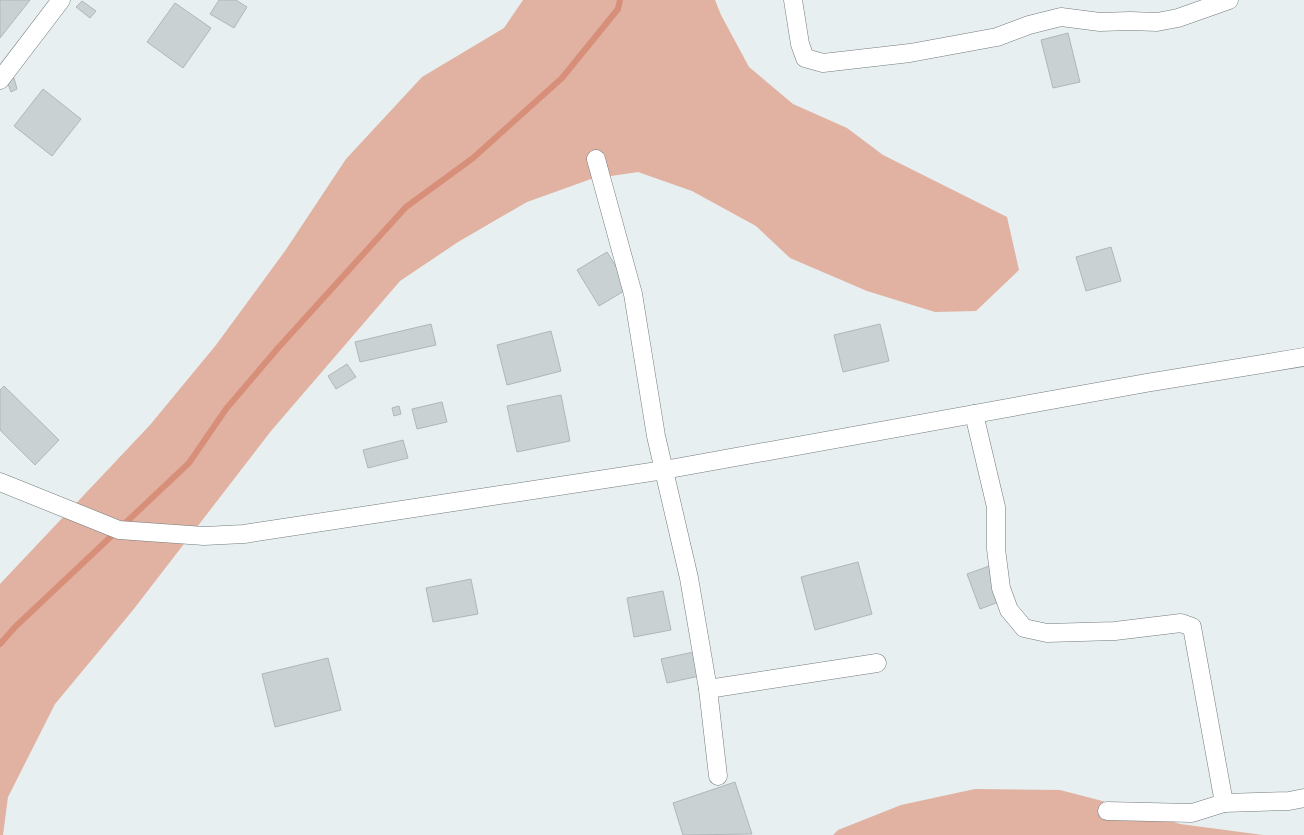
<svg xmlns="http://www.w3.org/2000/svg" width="1304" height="835" font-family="Montserrat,sans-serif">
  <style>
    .green { fill: #e1b1a1 }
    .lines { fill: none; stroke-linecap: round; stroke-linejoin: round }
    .stream { stroke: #d78f79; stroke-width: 6 }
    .building { fill: #c9d1d2; stroke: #afb7b8 }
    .street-casing { stroke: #747b7c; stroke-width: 19 }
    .street { stroke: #fff; stroke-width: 18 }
  </style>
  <rect width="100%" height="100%" fill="#e7eff0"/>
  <!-- green -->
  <g class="green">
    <polygon points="523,0 715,0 721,15 749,67 793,104 847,128 883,155 1007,217 1019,270 976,311 935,312 867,291 790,258 756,226 692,191 638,172 591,179 527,202 458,242 400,281 271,431 133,610 55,704 8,797 3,835 0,835 0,584 150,425 216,345 285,251 346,159 422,77 504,28"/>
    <polygon points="975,789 1060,790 1137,810 1180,824 1263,835 833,835 838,830 901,805"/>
  </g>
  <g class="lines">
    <!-- stream -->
    <polyline class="stream" points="0,644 15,627 189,463 226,409 278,348 406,207 473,158 562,78 618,9 620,0"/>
  </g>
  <!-- building -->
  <g class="building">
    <polygon points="0,0 30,0 0,38"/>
    <polygon points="219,0 236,0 247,7 234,28 210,14"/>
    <polygon points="82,1 96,11 90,18 76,7"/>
    <polygon points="175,3 211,28 183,68 147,42"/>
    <polygon points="1068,33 1080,82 1053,88 1041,40"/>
    <polygon points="14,78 17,89 11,92 7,81"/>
    <polygon points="43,89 81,119 52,156 14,126"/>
    <polygon points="1111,247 1121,281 1086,291 1076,257"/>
    <polygon points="607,252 629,288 599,306 577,270"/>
    <polygon points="431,324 436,345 360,362 355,342"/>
    <polygon points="880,324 889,361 843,372 834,335"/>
    <polygon points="551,331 561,371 507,385 497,345"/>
    <polygon points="347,364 356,377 336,389 328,376"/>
    <polygon points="4,386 59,440 35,465 0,430 0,390"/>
    <polygon points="561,395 570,441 517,452 507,406"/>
    <polygon points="442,402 447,422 417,429 412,409"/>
    <polygon points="399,406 401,414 394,416 392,408"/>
    <polygon points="403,440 408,458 368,468 363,450"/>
    <polygon points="858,562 872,614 815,630 801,577"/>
    <polygon points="992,565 1004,600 980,609 967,574"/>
    <polygon points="471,579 478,614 433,622 426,588"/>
    <polygon points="663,591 671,630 634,637 627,598"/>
    <polygon points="698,651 704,675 667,683 661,659"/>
    <polygon points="328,658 341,710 275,727 262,674"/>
    <polygon points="735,782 752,834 683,835 673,803"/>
  </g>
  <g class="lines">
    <!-- street casing -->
    <g class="street-casing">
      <g id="street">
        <polyline points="793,0 800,44 805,58 823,63 910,53 997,37 1029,25 1061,17 1100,22 1130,21 1157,22 1178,18 1229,0"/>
        <polyline points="0,80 61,0"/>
        <polyline points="596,159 633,294 656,436 689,578 708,689 718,776"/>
        <polyline points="974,414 996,507 996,549 1001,588 1009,610 1024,628 1047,633 1115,631 1181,623 1192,627 1224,803"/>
        <polyline points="0,482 119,530 204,536 244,534 664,470 1146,383 1304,357"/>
        <polyline points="708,689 877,663"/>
        <polyline points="1107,811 1192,813 1224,803 1289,801 1304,798"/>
      </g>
    </g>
    <!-- street -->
    <use href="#street" class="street"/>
  </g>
</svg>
